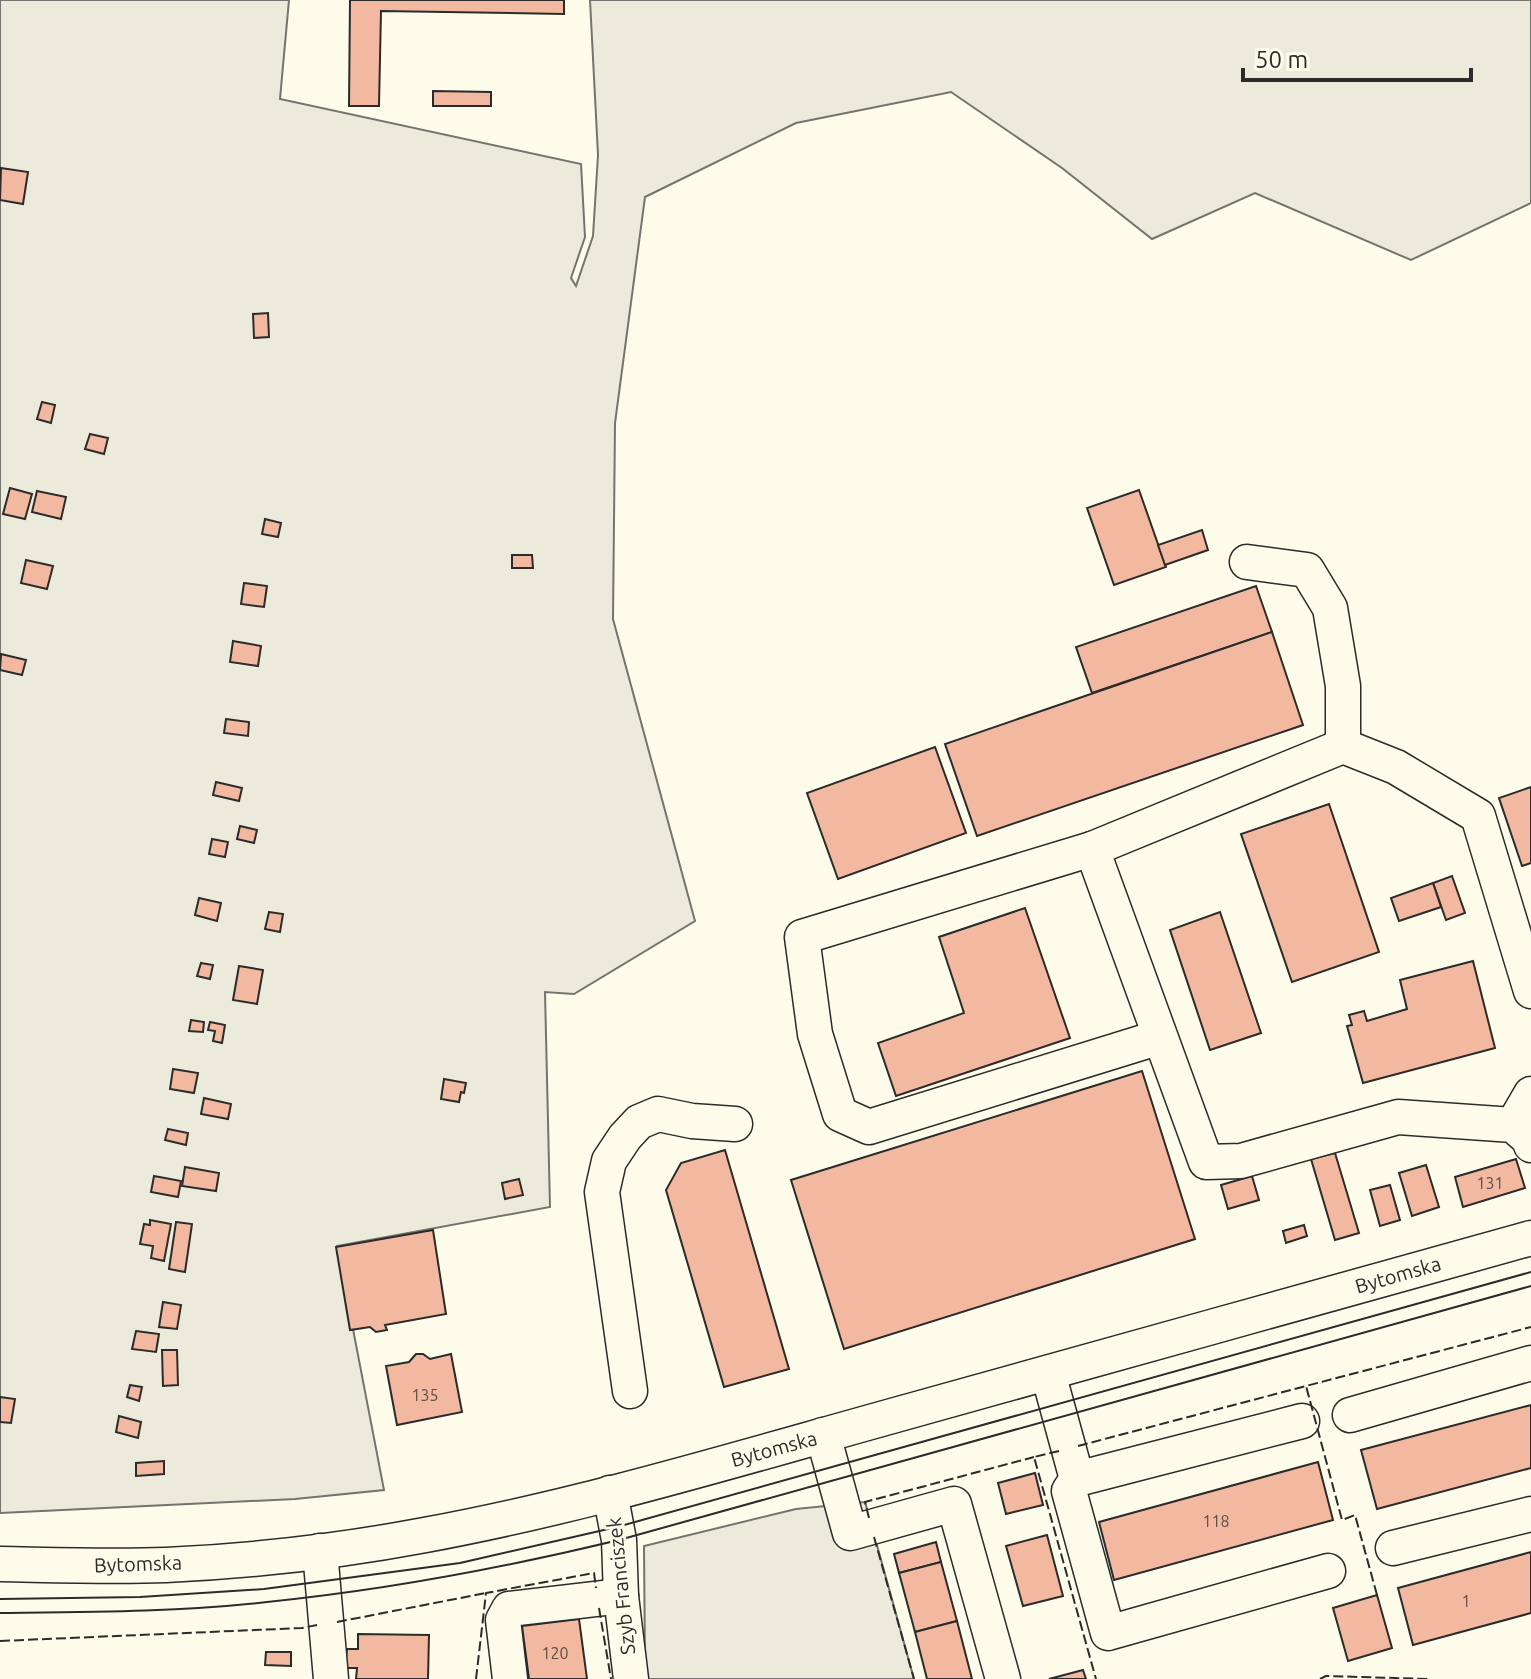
<svg xmlns="http://www.w3.org/2000/svg" width="1531" height="1679" font-family="Ubuntu,sans-serif">
  <style>
    .green { fill: #ecebdb; stroke: #74746e; stroke-width: 2 }
    .building { fill: #f2b8a0; stroke: #2b2b2b; stroke-width: 2 }
    .lines { fill: none; stroke-linecap: round; stroke-linejoin: round }
    .minor-casing { stroke: #2b2b2b; stroke-width: 37 }
    .minor { stroke: #fdfbea; stroke-width: 34 }
    .tram { stroke: #2b2b2b; stroke-width: 2 }
    .fence { stroke: #2b2b2b; stroke-width: 2; stroke-dasharray: 10 4; stroke-linecap: butt }
    .labels { text-anchor: middle; stroke-width: 6; stroke-linejoin: round; paint-order: stroke }
    .number-label { font-size: 16px; fill: #5d4e48 }
    .street-label { font-size: 20px; fill: #2b2b2b; stroke: #fdfbea }
  </style>
  <rect width="100%" height="100%" fill="#fdfbea"/>
  <!-- green -->
  <g class="green">
    <polygon points="0,0 289,0 280,99 581,164 585,237 571,278 576,286 593,236 598,155 590,0 1531,0 1531,203 1411,260 1255,193 1152,239 1062,168 951,92 796,123 645,197 615,423 613,619 695,921 574,994 545,992 550,1207 337,1246 384,1490 295,1499 0,1513"/>
    <polygon points="865,1502 914,1679 648,1679 645,1665 644,1546 796,1509"/>
  </g>
  <!-- building -->
  <g class="building">
    <polygon points="350,0 564,0 564,14 381,11 379,106 349,106"/>
    <polygon points="433,91 491,92 491,106 433,106"/>
    <polygon points="1,168 28,172 23,204 0,200"/>
    <polygon points="268,313 269,337 254,338 253,314"/>
    <polygon points="42,402 55,405 51,423 37,419"/>
    <polygon points="90,434 108,438 104,454 85,449"/>
    <polygon points="10,488 32,494 25,519 3,514"/>
    <polygon points="1139,490 1166,567 1114,585 1087,508"/>
    <polygon points="37,491 66,497 61,519 32,512"/>
    <polygon points="265,519 281,523 278,537 262,534"/>
    <polygon points="1202,530 1208,550 1165,565 1158,545"/>
    <polygon points="512,555 532,555 533,568 512,568"/>
    <polygon points="26,560 53,566 47,589 21,583"/>
    <polygon points="244,583 267,586 264,607 241,604"/>
    <polygon points="1256,586 1272,632 1092,693 1076,647"/>
    <polygon points="1272,632 1303,725 977,836 945,744"/>
    <polygon points="233,641 261,646 258,666 230,662"/>
    <polygon points="1,654 26,660 22,675 0,670"/>
    <polygon points="226,719 249,722 248,736 224,733"/>
    <polygon points="935,747 966,833 838,879 807,793"/>
    <polygon points="216,782 242,788 239,801 213,795"/>
    <polygon points="1531,787 1531,863 1522,866 1499,798"/>
    <polygon points="1329,804 1379,952 1292,982 1241,834"/>
    <polygon points="240,826 257,830 254,843 237,839"/>
    <polygon points="212,839 228,842 225,857 209,854"/>
    <polygon points="1452,876 1465,913 1446,920 1433,883"/>
    <polygon points="1433,883 1441,907 1399,921 1391,898"/>
    <polygon points="199,898 221,903 217,921 195,915"/>
    <polygon points="1025,908 1070,1038 896,1096 878,1043 964,1013 939,937"/>
    <polygon points="269,912 283,914 280,932 265,929"/>
    <polygon points="1220,912 1261,1033 1210,1050 1170,930"/>
    <polygon points="1473,961 1495,1048 1363,1083 1347,1026 1352,1025 1349,1015 1364,1011 1367,1021 1407,1009 1400,980"/>
    <polygon points="201,963 213,965 210,979 197,976"/>
    <polygon points="239,966 263,970 257,1004 233,1000"/>
    <polygon points="191,1020 204,1022 203,1032 189,1031"/>
    <polygon points="210,1022 225,1025 222,1043 213,1041 215,1031 208,1030"/>
    <polygon points="173,1069 198,1073 194,1093 170,1089"/>
    <polygon points="1142,1071 1195,1239 844,1349 791,1180"/>
    <polygon points="444,1079 466,1083 464,1093 461,1092 459,1102 441,1099"/>
    <polygon points="204,1098 231,1104 228,1119 201,1114"/>
    <polygon points="168,1129 188,1133 186,1145 165,1140"/>
    <polygon points="725,1150 789,1369 724,1387 666,1190 681,1163"/>
    <polygon points="1335,1153 1359,1233 1335,1240 1311,1159"/>
    <polygon points="1516,1159 1525,1188 1463,1207 1455,1177"/>
    <polygon points="1426,1165 1439,1207 1412,1216 1399,1173"/>
    <polygon points="185,1167 219,1173 216,1191 182,1186"/>
    <polygon points="154,1176 181,1181 178,1197 151,1192"/>
    <polygon points="1252,1176 1259,1200 1228,1209 1221,1185"/>
    <polygon points="519,1179 523,1195 505,1199 502,1183"/>
    <polygon points="1390,1185 1400,1220 1380,1226 1370,1190"/>
    <polygon points="150,1220 171,1224 164,1261 151,1258 153,1246 140,1244 144,1224 150,1225"/>
    <polygon points="176,1222 192,1224 185,1272 169,1269"/>
    <polygon points="1304,1225 1307,1236 1286,1243 1283,1231"/>
    <polygon points="433,1230 446,1314 385,1325 387,1330 376,1332 370,1327 350,1330 336,1247"/>
    <polygon points="163,1302 181,1305 177,1329 159,1327"/>
    <polygon points="136,1331 159,1334 156,1352 132,1349"/>
    <polygon points="162,1350 177,1350 178,1385 163,1386"/>
    <polygon points="416,1354 423,1354 430,1359 451,1354 462,1412 397,1425 386,1366 409,1362"/>
    <polygon points="130,1385 142,1387 139,1401 127,1397"/>
    <polygon points="0,1397 15,1399 11,1423 0,1422"/>
    <polygon points="1531,1405 1531,1468 1377,1509 1361,1450"/>
    <polygon points="119,1416 141,1422 138,1438 116,1432"/>
    <polygon points="164,1461 164,1474 136,1476 136,1463"/>
    <polygon points="1318,1462 1333,1520 1114,1580 1099,1522"/>
    <polygon points="1035,1473 1043,1505 1006,1514 998,1483"/>
    <polygon points="1047,1535 1063,1596 1023,1606 1006,1546"/>
    <polygon points="936,1542 941,1562 899,1573 894,1554"/>
    <polygon points="1531,1552 1531,1613 1413,1645 1398,1588"/>
    <polygon points="941,1562 957,1621 915,1632 899,1573"/>
    <polygon points="1377,1595 1392,1648 1348,1661 1333,1608"/>
    <polygon points="579,1619 587,1679 529,1679 522,1626"/>
    <polygon points="957,1621 972,1679 927,1679 915,1632"/>
    <polygon points="358,1634 429,1635 428,1679 356,1679 357,1668 346,1668 346,1659 347,1649 358,1649"/>
    <polygon points="266,1652 291,1652 291,1666 265,1665"/>
    <polygon points="1083,1670 1086,1679 1049,1679"/>
  </g>
  <g class="lines">
    <!-- minor casing -->
    <g class="minor-casing">
      <g id="minor">
        <polyline points="1247,562 1307,570 1330,608 1343,686 1343,746"/>
        <polyline points="1092,849 1206,1162 1241,1161 1398,1117 1513,1125 1529,1139 1531,1145"/>
        <polyline points="1160,1037 869,1127 840,1114 815,1034 802,937 1092,849 1343,746 1396,767 1478,816 1531,991"/>
        <polyline points="1513,1125 1531,1094"/>
        <polyline points="1048,1373 1077,1479 1069,1491 1108,1633 1328,1571"/>
        <polyline points="630,1391 602,1192 609,1161 625,1137 639,1122 658,1114 692,1121 735,1124"/>
        <polyline points="1350,1415 1531,1363"/>
        <polyline points="823,1435 850,1533 954,1504 1003,1679"/>
        <polyline points="1077,1479 1302,1421"/>
        <polyline points="610,1493 619,1540 621,1596 631,1679"/>
        <polyline points="1393,1548 1531,1514"/>
        <polyline points="320,1551 331,1679"/>
        <path d="M0,1564C55,1565 111,1567 166,1565C252,1561 340,1551 425,1535C583,1506 737,1459 892,1416C1105,1357 1318,1297 1531,1238"/>
        <polyline points="510,1679 503,1620 509,1609 621,1596"/>
      </g>
    </g>
    <!-- minor -->
    <use href="#minor" class="minor"/>
    <!-- tram -->
    <g class="tram">
      <polyline points="0,1599 140,1597 264,1589 460,1563 617,1527 1531,1272"/>
      <path d="M0,1613C89,1612 178,1612 267,1602C386,1590 503,1568 619,1540L1531,1286"/>
    </g>
    <!-- fence -->
    <g class="fence">
      <polyline points="1078,1446 1306,1386"/>
      <polyline points="1059,1451 1034,1457 1096,1679"/>
      <polyline points="869,1518 865,1502 1034,1457"/>
      <polyline points="874,1537 914,1679"/>
      <polyline points="1377,1595 1355,1515 1342,1520 1306,1386 1531,1327"/>
      <polyline points="599,1608 611,1679"/>
      <polyline points="337,1622 486,1593"/>
      <polyline points="0,1641 302,1628 317,1625"/>
      <polyline points="476,1679 486,1593 594,1573 596,1588"/>
      <polyline points="1320,1679 1326,1676 1429,1679"/>
    </g>
  </g>
  <g class="labels">
    <!-- number labels -->
    <g class="number-label">
      <text x="1490" y="1189">131</text>
      <text x="425" y="1401">135</text>
      <text x="1216" y="1527">118</text>
      <text x="1466" y="1607">1</text>
      <text x="555" y="1659">120</text>
    </g>
    <!-- street labels -->
    <g class="street-label">
      <text transform="translate(1398 1275) rotate(-16)" y="7">Bytomska</text>
      <text transform="translate(774 1449) rotate(-15)" y="7">Bytomska</text>
      <text transform="translate(138 1564) rotate(-2)" y="7">Bytomska</text>
      <text transform="translate(621 1586) rotate(-96)" y="7">Szyb Franciszek</text>
    </g>
  </g>
  <!-- scale -->
  <path d="M1243 68v12h228v-12" fill="none" stroke="#2b2b2b" stroke-width="4"/>
  <text x="1255" y="68" font-size="24" fill="#2b2b2b" stroke="#fdfbea" stroke-width="6" paint-order="stroke">50 m</text>
</svg>
